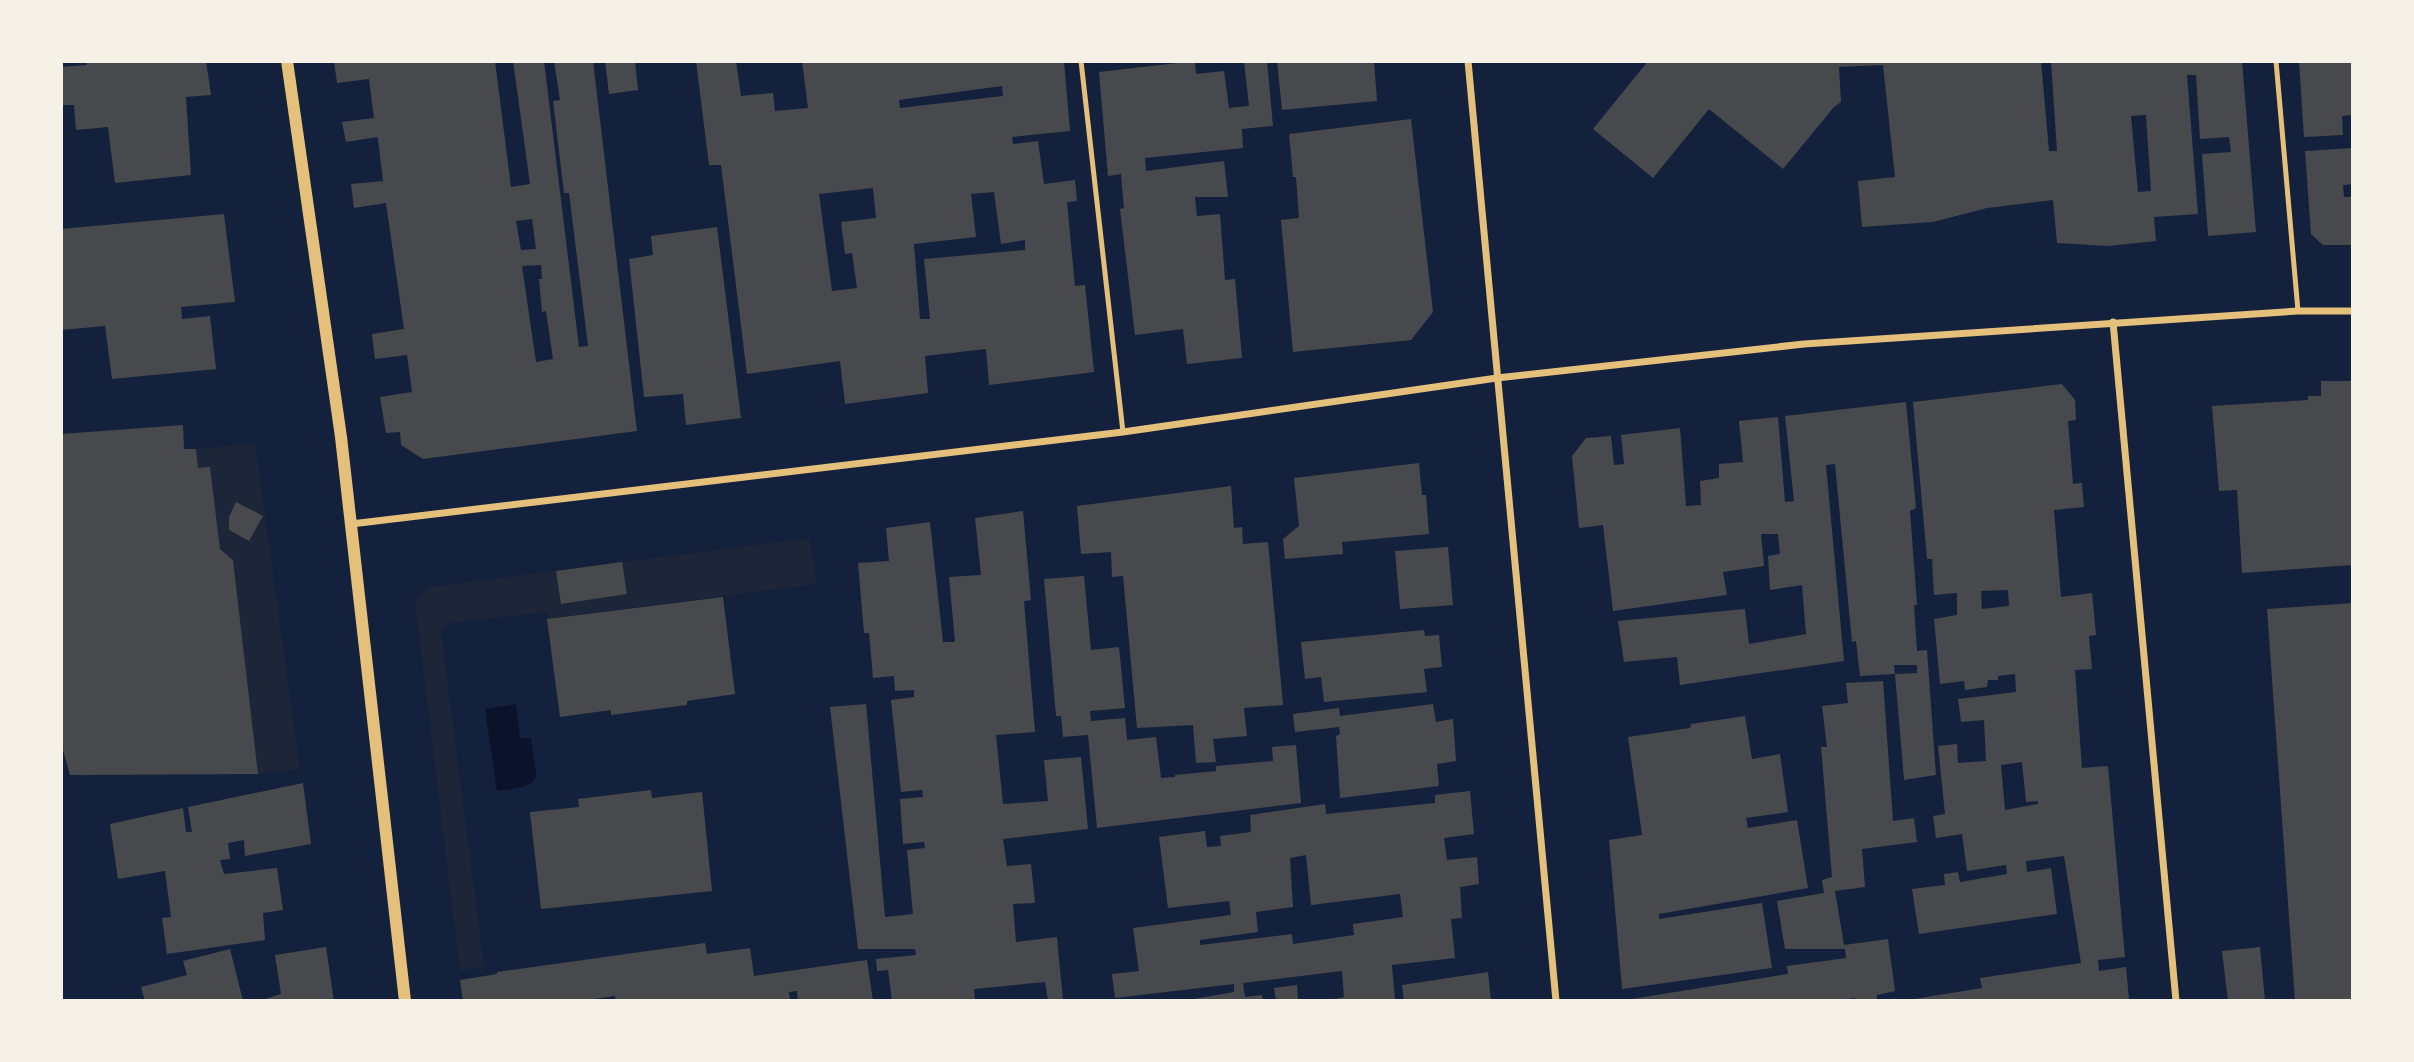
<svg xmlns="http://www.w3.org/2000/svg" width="2414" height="1062" font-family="'Public Sans',sans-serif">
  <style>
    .green { fill: #1d2539 }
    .water { fill: #0b132b }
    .building { fill: #48494c; fill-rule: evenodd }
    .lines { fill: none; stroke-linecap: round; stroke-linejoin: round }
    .service { stroke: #e5c07b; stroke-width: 5 }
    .minor { stroke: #e5c07b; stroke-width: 7 }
    .tertiary { stroke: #e5c07b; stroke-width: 12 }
  </style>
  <rect width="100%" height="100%" fill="#14213d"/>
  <!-- green -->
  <g class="green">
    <polygon points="255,443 300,769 258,774 233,560 220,549 210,468 198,468 196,449"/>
    <polygon points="810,538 816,584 547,619 547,612 450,623 441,632 484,966 460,971 415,601 430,587"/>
  </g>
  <!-- water -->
  <path class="water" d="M516,704L520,738H531C537,783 546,785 497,791L485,709Z"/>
  <!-- building -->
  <g class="building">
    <polygon points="87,61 206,61 211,95 186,97 191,175 115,183 108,127 76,130 74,105 61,105 61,67 87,65"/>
    <path d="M334,61H495L511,187L530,184L513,61H544L579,347L588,346L569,193H564L553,101L560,100L554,61H593L637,431L423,459L401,445L400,432L386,433L380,397L412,392L407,355L375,359L372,334L404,329L386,203L354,208L351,184L383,181L378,139L377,137L346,142L342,122L374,118L369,79L337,83ZM532,219L536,249L521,250L516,221ZM541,265L542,279H539L542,312L546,311L553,359L536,362L522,266Z"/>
    <polygon points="605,61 635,61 638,90 609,94"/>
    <path d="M696,61H736L741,96L773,93L775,111L808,108L802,61H1064L1070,131L1012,137L1013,144L1038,141L1044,184L1075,180L1077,201L1067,202L1075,286L1085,285L1094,372L989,385L986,349L925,356L928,393L845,404L840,361L747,374L721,165H709ZM1002,86L1003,96L900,108L899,100ZM873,188L876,218L841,222L845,254L852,253L857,288L832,291L819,194ZM994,192L1001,244L1025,240V250L924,259L930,319H920L914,244L976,237L971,194Z"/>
    <polygon points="1195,61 1196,74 1224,71 1229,108 1249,106 1244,61 1267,61 1273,126 1242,129 1243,148 1145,158 1146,171 1224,161 1228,197 1195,197 1197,216 1220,214 1225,280 1235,279 1242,358 1187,364 1183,329 1135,335 1120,209 1124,208 1121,174 1108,176 1099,72"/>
    <polygon points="1277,61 1374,61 1377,101 1282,110"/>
    <path d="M1648,61H2041L2049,151H2057L2051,61H2242L2256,232L2208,236L2202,154L2231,152L2229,137L2200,139L2196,75H2187L2198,214L2154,217L2156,241L2108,246L2057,243L2053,200L1987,208L1933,222L1862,227L1858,181L1895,177L1883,65L1839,67L1841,102L1834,107L1783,169L1709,109L1653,178L1593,129ZM2146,115L2151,191L2138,192L2131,116Z"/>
    <polygon points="2299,61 2353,61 2353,115 2342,116 2343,135 2304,137"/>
    <polygon points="1411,119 1433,312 1411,340 1293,352 1281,220 1299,218 1296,177 1293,177 1289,134"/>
    <polygon points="2353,148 2353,184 2343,185 2344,197 2353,197 2353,245 2323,245 2311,234 2305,151"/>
    <polygon points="224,214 235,302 181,307 182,319 210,316 216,369 112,379 105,326 61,330 61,229"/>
    <polygon points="717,227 741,418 686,425 683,394 644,397 629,259 653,255 651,236"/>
    <polygon points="2321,381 2353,381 2353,565 2242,573 2237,490 2219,491 2212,406 2308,400 2308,396 2321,396"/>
    <path d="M2062,384L2075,400L2076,420L2068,421L2073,484L2082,483L2084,507L2054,510L2061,597L2092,593L2096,635L2089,636L2092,669L2075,670L2082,768L2108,766L2125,957L2098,960L2099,971L2126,967L2129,999L2118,1001H1902L1982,988L1980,978L2081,963L2064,856L2026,861L2027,872L2051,868L2057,914L1919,934L1912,889L1945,885L1944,874L1958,872L1960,882L2007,874L2006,865L1967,871L1962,834L1936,838L1933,816L1945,814L1938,746L1957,744L1958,763L1986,761L1984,720L1961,722L1958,699L2016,692L2015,674L1998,676V680H1988L1987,687L1965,690L1964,681L1940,684L1934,619L1957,615V593L1934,595L1932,559H1927L1913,402ZM2008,590L2009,606L1982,609L1981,591ZM2022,762L2026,802L2038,801V804L2005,810L2001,765Z"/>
    <polygon points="1906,402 1916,508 1910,511 1917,605 1914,605 1917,651 1927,650 1936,775 1904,780 1895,674 1917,673 1917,665 1894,665 1895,674 1860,676 1856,641 1852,642 1835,464 1826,465 1844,661 1680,685 1677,657 1624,662 1618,621 1745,609 1749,644 1806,634 1802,585 1770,590 1768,556 1780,554 1778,534 1761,534 1764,566 1723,572 1727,595 1613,611 1603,525 1579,528 1572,456 1586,438 1611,436 1614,465 1624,464 1621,435 1680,428 1686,506 1701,505 1700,481 1719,478 1719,464 1743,462 1739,421 1778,417 1785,502 1794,501 1785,416"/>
    <polygon points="183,425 184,449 196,449 198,468 210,467 220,549 233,560 258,774 70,775 61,743 61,434"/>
    <polygon points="1419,463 1422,495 1426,495 1429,534 1342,542 1343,554 1285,559 1283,539 1299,526 1294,478"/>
    <polygon points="1231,486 1234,528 1242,527 1243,544 1268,542 1283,705 1244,708 1247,736 1213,739 1216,762 1196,763 1193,725 1137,728 1123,576 1112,577 1111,552 1081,554 1077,506"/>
    <polygon points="236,502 263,516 249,541 229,530 229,517"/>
    <polygon points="1023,511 1031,600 1024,601 1035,732 996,735 1003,804 1048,801 1044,760 1081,757 1088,829 1003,839 1007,866 1031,864 1035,903 1013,904 1016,942 1057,937 1063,1001 1048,1001 1045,982 974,989 975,1001 892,1001 888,970 877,971 876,959 916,955 915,949 858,949 830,707 866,704 885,917 913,914 907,850 925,848 924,842 903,844 900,799 923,797 922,790 901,792 891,700 914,697 914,690 895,691 894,676 873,678 869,633 864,633 858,563 889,561 886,528 930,522 943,642 955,642 949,577 981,575 975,518"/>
    <polygon points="1448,547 1453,605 1400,609 1395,551"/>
    <polygon points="622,562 627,594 561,604 556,571"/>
    <polygon points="1084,576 1091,650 1119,647 1125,708 1090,711 1091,721 1125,718 1127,740 1156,737 1161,778 1175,777 1175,775 1216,771 1216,766 1273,761 1272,747 1296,745 1301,803 1097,828 1088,735 1063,737 1061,716 1056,716 1044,579"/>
    <polygon points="723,597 735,694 687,701 687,705 611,715 611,710 560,717 547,619"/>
    <polygon points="2353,603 2353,1001 2295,1001 2267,609"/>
    <polygon points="1424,630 1425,636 1439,635 1442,667 1424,669 1427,692 1324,702 1321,677 1305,679 1301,642"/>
    <polygon points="1883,681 1893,821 1914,818 1917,842 1862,849 1865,887 1835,891 1844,945 1888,939 1895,991 1877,995 1877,1001 1856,1001 1855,998 1835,1001 1619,1001 1788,974 1787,966 1846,958 1845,949 1785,949 1777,901 1824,893 1822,880 1832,877 1821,747 1827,747 1822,706 1848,703 1846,683"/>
    <polygon points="1433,704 1436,722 1453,719 1456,761 1437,764 1439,786 1340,798 1336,736 1340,734 1339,727 1295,732 1293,714 1339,708 1340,716"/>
    <polygon points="1745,716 1752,759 1780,754 1788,812 1746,818 1748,828 1797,820 1808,888 1659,914 1659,919 1762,903 1772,968 1622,989 1609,840 1642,835 1628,737 1690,728 1691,724"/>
    <polygon points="303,783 311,844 245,856 244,840 228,843 230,859 220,860 224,874 277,868 283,910 263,913 265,940 167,954 162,918 171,917 165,871 118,879 110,824 183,808 186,832 192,832 188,807"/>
    <polygon points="651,790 652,798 702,792 712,891 541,909 530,812 579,807 578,799"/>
    <path d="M1470,791L1474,834L1444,838L1447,860L1477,857L1479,884L1460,887L1462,918L1451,919L1455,958L1392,965L1395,1001H1326L1344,997L1342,971L1243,983L1245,997L1262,995L1263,1001H1182L1234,992V984L1115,998L1112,974L1139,971L1133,928L1231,915L1229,901L1168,908L1159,837L1205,831L1207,847L1221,846L1220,836L1251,832L1250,815L1325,804L1326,814L1435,803V795ZM1306,855L1311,905L1400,894L1403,917L1353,924L1354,935L1293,944L1292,934L1200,945V940L1258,932L1256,912L1293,907L1290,858Z"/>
    <polygon points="705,943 707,954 750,948 754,976 867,960 873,1001 798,1001 797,991 789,992 790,1001 616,1001 615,996 579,1001 463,1001 460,980 497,974 497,972"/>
    <polygon points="326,947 334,1001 259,1001 281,994 275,955"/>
    <polygon points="2260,947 2265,1001 2228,1001 2222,951"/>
    <polygon points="230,949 243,1001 145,1001 141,987 187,975 183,961"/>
    <polygon points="1488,972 1491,1001 1404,1001 1402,985"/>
    <polygon points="1297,985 1298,1001 1276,1001 1274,988"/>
  </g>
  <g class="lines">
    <!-- service -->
    <g class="service">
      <polyline points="1081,61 1123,432"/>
      <polyline points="2276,61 2298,311"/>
    </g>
    <!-- minor -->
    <g class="minor">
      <polyline points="1468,61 1556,1001"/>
      <polyline points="2113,322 2176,1001"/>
      <polyline points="351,524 1123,432 1497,378 1804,344 2298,311 2353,311"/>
    </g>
    <!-- tertiary -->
    <polyline class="tertiary" points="287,61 341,437 405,1001"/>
  </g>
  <!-- border -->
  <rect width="2414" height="1062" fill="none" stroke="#f6f1e7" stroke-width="126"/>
</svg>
